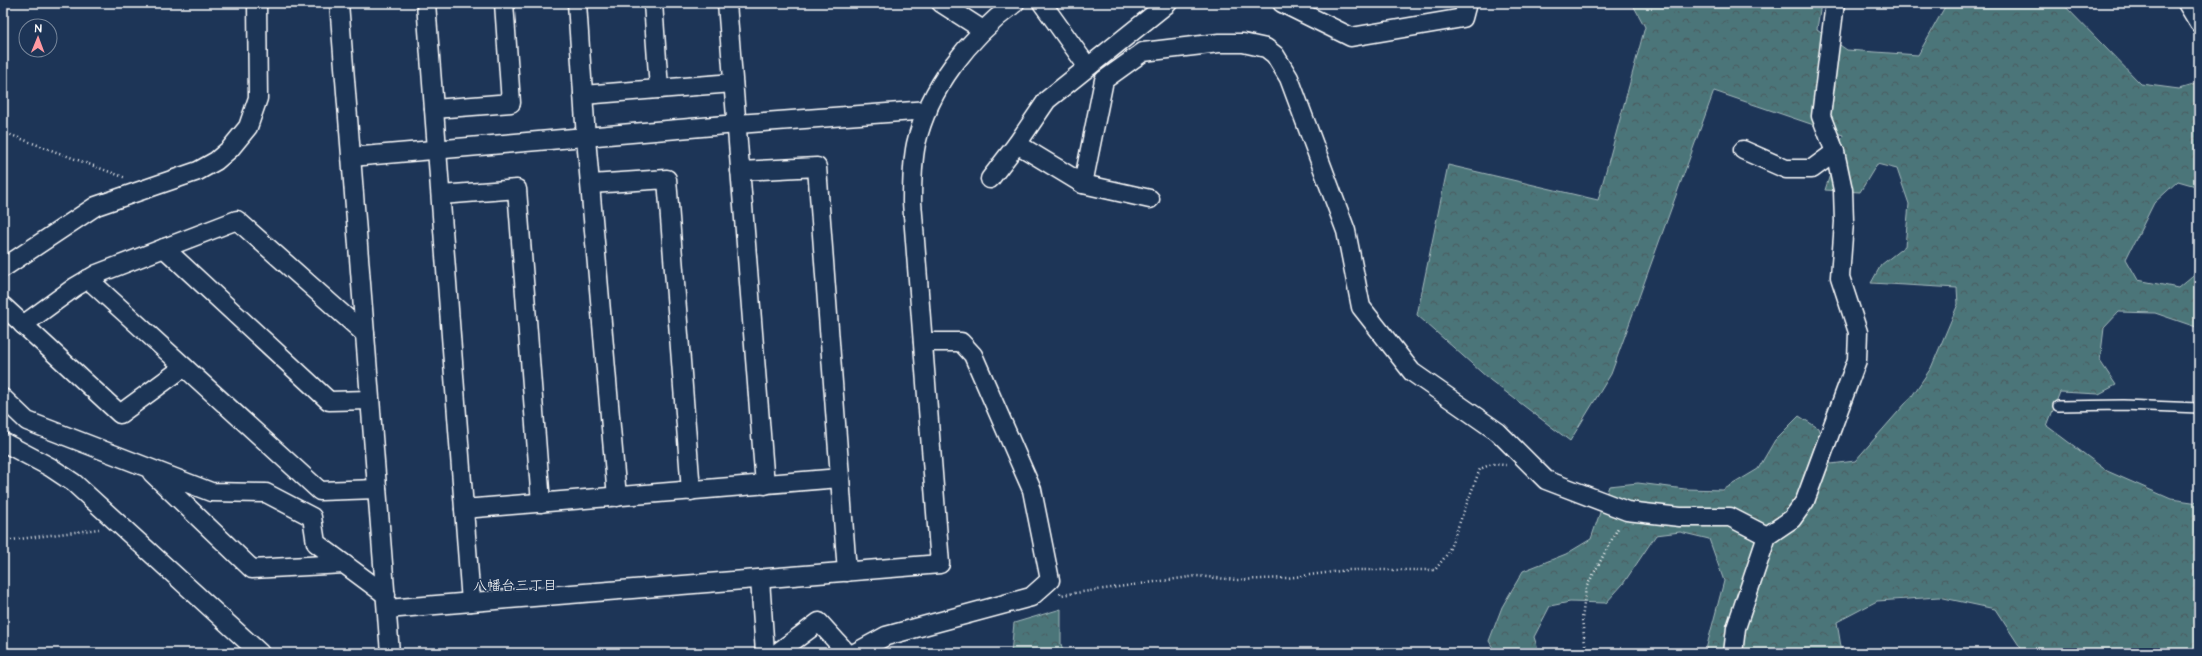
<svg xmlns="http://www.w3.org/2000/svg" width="2202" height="656" font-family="'Architects Daughter','Klee One',sans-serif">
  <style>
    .forest { fill: url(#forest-crowns); stroke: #a5babc }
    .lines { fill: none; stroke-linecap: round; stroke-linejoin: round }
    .service-casing { stroke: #fff; stroke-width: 12 }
    .minor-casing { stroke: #fff; stroke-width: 21 }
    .path { stroke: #fff; stroke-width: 2.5; stroke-dasharray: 1 3; stroke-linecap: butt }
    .service { stroke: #1d3557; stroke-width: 9 }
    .minor { stroke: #1d3557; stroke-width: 18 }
    .labels { text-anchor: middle; stroke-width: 3; stroke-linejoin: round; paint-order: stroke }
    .neighbourhood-label { font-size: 14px; fill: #fff; stroke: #1d3557 }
  </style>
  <defs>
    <pattern id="forest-crowns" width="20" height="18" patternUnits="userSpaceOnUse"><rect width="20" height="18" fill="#4b7479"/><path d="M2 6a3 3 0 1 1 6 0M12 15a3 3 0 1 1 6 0" fill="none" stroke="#4c5c5e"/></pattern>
  </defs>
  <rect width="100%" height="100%" fill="#1d3557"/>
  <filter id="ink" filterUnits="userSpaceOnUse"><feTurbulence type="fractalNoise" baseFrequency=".025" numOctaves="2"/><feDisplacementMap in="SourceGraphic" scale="8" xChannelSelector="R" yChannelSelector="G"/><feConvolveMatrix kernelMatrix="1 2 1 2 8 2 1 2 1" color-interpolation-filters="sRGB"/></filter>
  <g filter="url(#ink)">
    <!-- forest -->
    <g class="forest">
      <polygon points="1632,3 1821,3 1817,29 1847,50 1918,55 1947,3 2062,3 2141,84 2179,89 2199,83 2199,187 2178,181 2154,203 2126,259 2138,280 2178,288 2199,270 2199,328 2155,313 2119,312 2104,328 2100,361 2116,385 2099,394 2060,392 2047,426 2107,471 2171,499 2199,503 2199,653 2024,653 1995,609 1939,597 1877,601 1837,622 1842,653 1705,653 1724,581 1709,539 1680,532 1656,535 1623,584 1606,603 1570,602 1550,606 1534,637 1539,653 1496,653 1489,641 1502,607 1523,571 1566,554 1591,539 1609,486 1638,483 1685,489 1723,490 1758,469 1775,440 1799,416 1818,428 1831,464 1855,461 1912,396 1931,368 1958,304 1957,288 1871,283 1881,265 1905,246 1909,204 1897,169 1877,164 1860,192 1825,190 1843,135 1714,91 1611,374 1570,441 1490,380 1417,315 1448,165 1598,200 1645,27"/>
      <polygon points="1061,609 1061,644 1064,653 1011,653 1014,623"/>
    </g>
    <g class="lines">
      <!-- service casing -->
      <g class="service-casing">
        <polyline id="service" points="2058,406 2123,405 2199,408"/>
      </g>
      <!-- minor casing -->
      <g class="minor-casing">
        <g id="minor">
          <polyline points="339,3 390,653"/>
          <polyline points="426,3 471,602"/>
          <polyline points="577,3 586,138 617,497"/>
          <polyline points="653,3 659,89"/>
          <polyline points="727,3 765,485"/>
          <polyline points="941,3 983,30"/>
          <polyline points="1042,3 1087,66"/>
          <polyline points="1282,3 1351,37 1463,18 1467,3"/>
          <polyline points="2187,3 2199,23"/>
          <polyline points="583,95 733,83"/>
          <polyline points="434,109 511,103 504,3"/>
          <polyline points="1017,144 1083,184 1150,199"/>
          <polyline points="1743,150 1786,169 1812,169 1835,152"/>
          <polyline points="351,157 737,124 928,110"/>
          <polyline points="740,171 817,167 847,572"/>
          <polyline points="990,179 1017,144 1047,100 1168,3"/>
          <polyline points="591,184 667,179 691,491"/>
          <polyline points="1083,184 1104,80 1143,52 1219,43 1243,43 1266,48 1275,55 1289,78 1346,231 1361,307 1412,372 1498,432 1546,480 1627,511 1680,517 1730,517 1767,536"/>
          <polyline points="441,195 517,189 541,503"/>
          <polyline points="164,248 329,401 370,400"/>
          <polyline points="3,268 96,206 198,171 216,161 230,149 248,127 258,98 257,3"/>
          <polyline points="88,279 320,491 377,489"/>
          <polyline points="3,306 120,414 184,367"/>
          <polyline points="23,325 75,287 97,274 237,220 365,334"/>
          <polyline points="3,398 27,421 211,492 266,493 312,517 316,543 386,595"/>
          <polyline points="3,442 50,467 74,483 260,653"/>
          <polyline points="152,473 252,569 344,564"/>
          <polyline points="464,509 840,478"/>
          <polyline points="760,579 765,653"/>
          <path d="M387,609L940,564L912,202C912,183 912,163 916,144C929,87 969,38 1015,3"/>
          <polyline points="777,653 819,622 847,653"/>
          <polyline points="855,653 886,636 1031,597 1050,580 1032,490 973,355 961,342 923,342"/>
          <polyline points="1733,653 1736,628 1767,536 1792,519 1805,501 1857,360 1858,332 1840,277 1844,222 1843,190 1835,152 1821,116 1835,3"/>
        </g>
      </g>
      <!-- path -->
      <g class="path">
        <polyline points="3,132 126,178"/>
        <polyline points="3,541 99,529"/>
        <polyline points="1060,593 1061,595 1197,576 1237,580 1287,578 1348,570 1435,570 1448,553 1480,469 1492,464 1506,465"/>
        <polyline points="1586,653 1582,619 1586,588 1619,526"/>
      </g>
      <!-- service -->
      <use href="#service" class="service"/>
      <!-- minor -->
      <use href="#minor" class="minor"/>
    </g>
  </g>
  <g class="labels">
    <!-- neighbourhood labels -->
    <g class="neighbourhood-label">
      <text x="515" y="590">八幡台三丁目</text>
    </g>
  </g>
  <!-- margin -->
  <rect width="2202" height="656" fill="none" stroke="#1d3557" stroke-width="16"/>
  <rect x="8" y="8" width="2186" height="640" fill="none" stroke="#fff" stroke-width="1.5" filter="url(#ink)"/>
  <!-- north arrow -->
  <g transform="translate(38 38) rotate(1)"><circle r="19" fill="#1d3557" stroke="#77869a"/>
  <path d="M0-3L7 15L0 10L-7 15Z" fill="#ff9aa2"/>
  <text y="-6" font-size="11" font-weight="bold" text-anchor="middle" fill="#ffffff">N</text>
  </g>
</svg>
